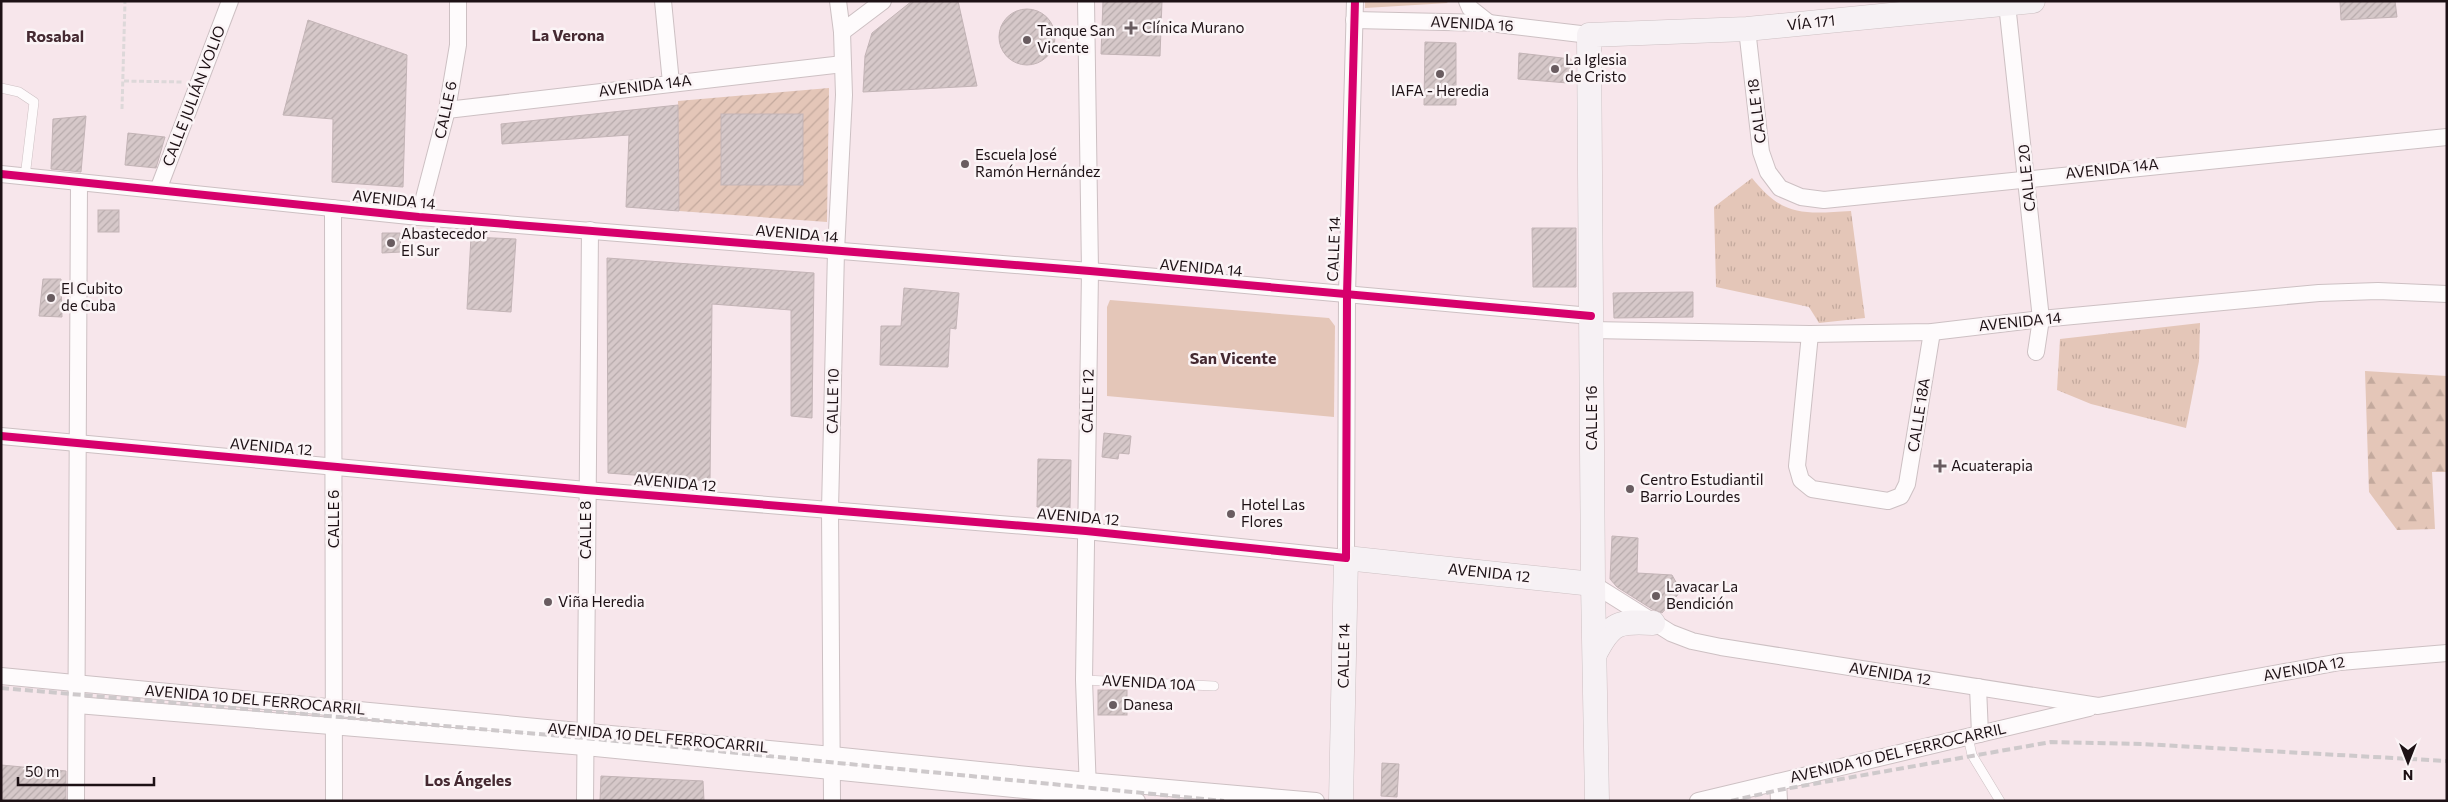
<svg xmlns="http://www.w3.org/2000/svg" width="2448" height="802" font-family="Commissioner,sans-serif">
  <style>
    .grass { fill: #e4c6b8 }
    .forest { fill: url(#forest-firs) }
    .park { fill: url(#park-tufts) }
    .garden { fill: url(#garden-furrows); fill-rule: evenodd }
    .building { fill: url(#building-hatch); stroke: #c3b4b6 }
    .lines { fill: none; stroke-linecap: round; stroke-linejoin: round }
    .lane-casing { stroke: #cdc0c3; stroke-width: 10 }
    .street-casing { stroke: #cdc0c3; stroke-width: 18 }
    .secondary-casing { stroke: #cdc0c3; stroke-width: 25 }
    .path { stroke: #ddd8d9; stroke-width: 3; stroke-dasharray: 5 2.5; stroke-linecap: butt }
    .lane { stroke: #fefbfc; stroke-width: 9 }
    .street { stroke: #fefbfc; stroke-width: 16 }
    .secondary { stroke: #f6f1f4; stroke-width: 24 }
    .rail { stroke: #cec9cb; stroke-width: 4; stroke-dasharray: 8 4; stroke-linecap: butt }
    .cycleway-casing { stroke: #fbf4f6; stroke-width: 11 }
    .cycleway { stroke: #d6006c; stroke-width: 8 }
    .poi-dot { fill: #695c60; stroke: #fbf4f6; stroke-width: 2 }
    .labels { text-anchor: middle; stroke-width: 5; stroke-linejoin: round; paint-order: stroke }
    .street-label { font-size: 15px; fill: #1d1115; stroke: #fbf4f6 }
    .poi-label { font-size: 15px; fill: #1d1115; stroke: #fbf4f6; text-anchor: start }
    .neighbourhood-label { font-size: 16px; font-weight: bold; fill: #452a32; stroke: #fbf4f6 }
  </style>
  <defs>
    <pattern id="forest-firs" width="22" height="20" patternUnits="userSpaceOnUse" patternTransform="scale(1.25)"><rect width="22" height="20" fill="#e4c6b8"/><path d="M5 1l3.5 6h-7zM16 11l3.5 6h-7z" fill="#c3a99d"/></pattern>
    <pattern id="park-tufts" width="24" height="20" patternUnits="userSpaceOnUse" patternTransform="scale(1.25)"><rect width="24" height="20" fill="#e4c6b8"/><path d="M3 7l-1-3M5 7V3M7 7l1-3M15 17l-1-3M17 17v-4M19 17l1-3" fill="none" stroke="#c3a99d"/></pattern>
    <pattern id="garden-furrows" width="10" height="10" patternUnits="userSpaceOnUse" patternTransform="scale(1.25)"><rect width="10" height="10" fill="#e4c6b8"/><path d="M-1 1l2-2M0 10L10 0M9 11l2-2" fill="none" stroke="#c3a99d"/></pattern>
    <pattern id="building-hatch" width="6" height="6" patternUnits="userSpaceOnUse" patternTransform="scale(1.25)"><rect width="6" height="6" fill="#d6c8c9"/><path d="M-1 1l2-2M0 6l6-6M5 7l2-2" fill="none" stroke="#b7abac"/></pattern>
  </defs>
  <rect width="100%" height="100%" fill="#f7e6eb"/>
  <!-- grass -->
  <g class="grass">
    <polygon points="1365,1 1445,1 1448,3 1365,8"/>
    <polygon points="1110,300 1329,318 1335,326 1334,417 1107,396 1107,307"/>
  </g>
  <!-- forest -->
  <polygon class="forest" points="2365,371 2447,376 2447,472 2432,472 2435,529 2397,530 2369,492"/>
  <!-- park -->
  <g class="park">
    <path d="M1752,178C1783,217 1804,214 1851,211L1865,318L1819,323L1809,307L1716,287L1714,207Z"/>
    <polygon points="2200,323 2199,361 2186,428 2091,404 2057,390 2060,339"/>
  </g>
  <!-- garden -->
  <path class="garden" d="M829,88L827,222L679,211L678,101ZM721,114H803V185H721Z"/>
  <!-- building -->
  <g class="building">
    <polygon points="912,1 958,1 977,86 863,92 865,56 872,33"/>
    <polygon points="1103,1 1162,1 1160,56 1101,54"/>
    <polygon points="2340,1 2395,1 2397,17 2341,20"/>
    <circle cx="1027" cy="37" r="28"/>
    <polygon points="308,20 407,55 403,187 332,182 333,119 283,115"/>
    <polygon points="1425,42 1456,43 1456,105 1424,105"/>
    <polygon points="1519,53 1571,59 1568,83 1518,79"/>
    <polygon points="678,105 679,211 626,207 629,135 502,144 501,124"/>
    <rect x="721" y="114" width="82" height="71"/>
    <polygon points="86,116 81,172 51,169 53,119"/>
    <polygon points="128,133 165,137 156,168 125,165"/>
    <rect x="98" y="210" width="21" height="22"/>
    <polygon points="1532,228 1576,228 1576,287 1533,287"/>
    <polygon points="382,233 400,233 401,252 382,253"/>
    <polygon points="471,237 516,239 511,312 467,309"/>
    <polygon points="607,258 814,273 812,418 791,416 791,310 712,304 710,481 608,473"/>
    <polygon points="43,279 61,279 62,317 39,316"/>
    <polygon points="904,288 959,293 956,329 950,328 948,367 880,365 881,326 901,326"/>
    <polygon points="1693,292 1693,317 1614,318 1613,293"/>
    <polygon points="1104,433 1131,436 1129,454 1119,453 1118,459 1102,457"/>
    <polygon points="1038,459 1071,460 1070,508 1037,507"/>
    <polygon points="1612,536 1638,538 1637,573 1672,575 1681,591 1662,613 1652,609 1617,587 1610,579"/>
    <rect x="1098" y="690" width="29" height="25"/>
    <polygon points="1382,763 1399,764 1397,797 1381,796"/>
    <polygon points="1,765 66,771 66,801 1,801"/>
    <polygon points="601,776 703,781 704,801 600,801"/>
  </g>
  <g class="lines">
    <!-- lane casing -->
    <g class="lane-casing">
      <g id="lane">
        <polyline points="1,88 19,92 34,102 25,177"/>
        <polyline points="1084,680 1214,686"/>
        <polyline points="1968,737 1972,755 2000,801"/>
      </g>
    </g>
    <!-- street casing -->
    <g class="street-casing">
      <g id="street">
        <polyline points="663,1 671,83"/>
        <polyline points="1086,1 1090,271 1084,680 1088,791"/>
        <polyline points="1467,1 1470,8 1489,23"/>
        <polyline points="2007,4 2041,319 2036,352"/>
        <polyline points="1354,20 1489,23 1589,35"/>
        <polyline points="1747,29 1761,152 1768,172 1780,188 1801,197 1824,200 2447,137"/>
        <polyline points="842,32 883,1"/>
        <polyline points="447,110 843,64"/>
        <polyline points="1,174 419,217 1090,271 1591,316"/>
        <polyline points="158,190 230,1"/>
        <polyline points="333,208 334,801"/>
        <polyline points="419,217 447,110 458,45 458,1"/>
        <polyline points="1591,330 1810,334 1932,332 2041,319 2319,293 2378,291 2447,294"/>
        <polyline points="1810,334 1797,466 1801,480 1812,489 1888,501 1901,496 1907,484 1932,332"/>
        <polyline points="1,436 586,490 1086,531 1346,558 1347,294 1355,1"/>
        <polyline points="1593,584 1671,633 1692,641 1721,647 2098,706 2340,662 2447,653"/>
        <polyline points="1,676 832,755 1088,781 1316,801"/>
        <polyline points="1978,687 1980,734"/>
        <polyline points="77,705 585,747 1137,801"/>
        <polyline points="1778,782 1779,801"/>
        <polyline points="76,801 79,182"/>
        <polyline points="585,801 590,230"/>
        <polyline points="832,801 830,510 836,251 844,95 842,32 838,1"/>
        <polyline points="1698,801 2089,708"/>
      </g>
    </g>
    <!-- secondary casing -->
    <g class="secondary-casing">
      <g id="secondary">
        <path d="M1595,654C1611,622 1619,621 1653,623"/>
        <polyline points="1341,801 1346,558 1593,584"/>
        <polyline points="1597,801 1593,584 1589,35 1747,29 2033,1"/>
      </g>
    </g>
    <!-- path -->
    <g class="path">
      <polyline points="124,81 182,82"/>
      <polyline points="122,109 125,1"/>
    </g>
    <!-- lane -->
    <use href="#lane" class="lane"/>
    <!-- street -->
    <use href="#street" class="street"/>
    <!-- secondary -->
    <use href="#secondary" class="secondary"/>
    <!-- rail -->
    <g class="rail">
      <polyline points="1,688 585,738 1224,801"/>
      <polyline points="1731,801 1779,790 2051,742 2142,744 2447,761"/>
    </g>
    <!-- cycleway casing -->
    <g class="cycleway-casing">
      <g id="cycleway">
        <polyline points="1,174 419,217 1090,271 1591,316"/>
        <polyline points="1,436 586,490 1086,531 1346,558 1347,294 1355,1"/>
      </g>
    </g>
    <!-- cycleway -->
    <use href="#cycleway" class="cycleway"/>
  </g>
  <!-- markers -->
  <g class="poi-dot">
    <path d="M1128.5 20.5h5v5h5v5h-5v5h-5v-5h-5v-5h5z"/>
    <circle cx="1027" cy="40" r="5"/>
    <circle cx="1555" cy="69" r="5"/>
    <circle cx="1440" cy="74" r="5"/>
    <circle cx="965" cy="164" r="5"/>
    <circle cx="391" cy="243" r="5"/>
    <circle cx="51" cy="298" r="5"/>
    <path d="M1937.5 458.5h5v5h5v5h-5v5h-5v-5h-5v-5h5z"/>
    <circle cx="1630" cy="489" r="5"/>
    <circle cx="1231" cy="514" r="5"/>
    <circle cx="1656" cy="596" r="5"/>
    <circle cx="548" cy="602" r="5"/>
    <circle cx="1113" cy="705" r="5"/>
  </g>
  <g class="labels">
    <!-- street labels -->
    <g class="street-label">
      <text transform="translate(1811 23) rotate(-6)" y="5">VÍA 171</text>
      <text transform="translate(1472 24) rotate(3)" y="5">AVENIDA 16</text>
      <text transform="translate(645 86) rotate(-7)" y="5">AVENIDA 14A</text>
      <text transform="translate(194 96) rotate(-69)" y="5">CALLE JULIÁN VOLIO</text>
      <text transform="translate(446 110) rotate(-78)" y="5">CALLE 6</text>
      <text transform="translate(1757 111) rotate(-97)" y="5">CALLE 18</text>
      <text transform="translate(2112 169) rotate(-6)" y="5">AVENIDA 14A</text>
      <text transform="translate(2027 178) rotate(-96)" y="5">CALLE 20</text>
      <text transform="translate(394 200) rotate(6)" y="5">AVENIDA 14</text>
      <text transform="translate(797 234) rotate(5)" y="5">AVENIDA 14</text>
      <text transform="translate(1334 249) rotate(-88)" y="5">CALLE 14</text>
      <text transform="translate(1201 268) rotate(5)" y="5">AVENIDA 14</text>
      <text transform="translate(2020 322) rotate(-6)" y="5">AVENIDA 14</text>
      <text transform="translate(833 401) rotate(-89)" y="5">CALLE 10</text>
      <text transform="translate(1088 401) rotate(-89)" y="5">CALLE 12</text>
      <text transform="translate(1919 415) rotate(-81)" y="5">CALLE 18A</text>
      <text transform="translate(1592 418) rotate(-90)" y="5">CALLE 16</text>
      <text transform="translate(271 447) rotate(5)" y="5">AVENIDA 12</text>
      <text transform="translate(675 483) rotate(5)" y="5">AVENIDA 12</text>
      <text transform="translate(1078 517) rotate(5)" y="5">AVENIDA 12</text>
      <text transform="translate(334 519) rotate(-90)" y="5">CALLE 6</text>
      <text transform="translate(586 530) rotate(-90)" y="5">CALLE 8</text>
      <text transform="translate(1489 573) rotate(6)" y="5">AVENIDA 12</text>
      <text transform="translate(1344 656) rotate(-89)" y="5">CALLE 14</text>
      <text transform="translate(2304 669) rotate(-10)" y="5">AVENIDA 12</text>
      <text transform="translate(1890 674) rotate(9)" y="5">AVENIDA 12</text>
      <text transform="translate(1149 683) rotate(3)" y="5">AVENIDA 10A</text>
      <text transform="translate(255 700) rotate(5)" y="5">AVENIDA 10 DEL FERROCARRIL</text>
      <text transform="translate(658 738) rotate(5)" y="5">AVENIDA 10 DEL FERROCARRIL</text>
      <text transform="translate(1898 753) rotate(-13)" y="5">AVENIDA 10 DEL FERROCARRIL</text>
    </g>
    <!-- poi labels -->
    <g class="poi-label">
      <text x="1142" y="33">Clínica Murano</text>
      <text x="1037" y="36">Tanque San<tspan x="1037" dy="17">Vicente</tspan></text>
      <text x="1565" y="65">La Iglesia<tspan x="1565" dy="17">de Cristo</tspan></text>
      <text x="1440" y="96" text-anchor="middle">IAFA - Heredia</text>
      <text x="975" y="160">Escuela José<tspan x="975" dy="17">Ramón Hernández</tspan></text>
      <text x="401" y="239">Abastecedor<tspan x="401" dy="17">El Sur</tspan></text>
      <text x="61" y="294">El Cubito<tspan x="61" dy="17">de Cuba</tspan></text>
      <text x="1951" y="471">Acuaterapia</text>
      <text x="1640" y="485">Centro Estudiantil<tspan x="1640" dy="17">Barrio Lourdes</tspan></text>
      <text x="1241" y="510">Hotel Las<tspan x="1241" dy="17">Flores</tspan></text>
      <text x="1666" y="592">Lavacar La<tspan x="1666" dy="17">Bendición</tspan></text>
      <text x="558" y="607">Viña Heredia</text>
      <text x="1123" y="710">Danesa</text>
    </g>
    <!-- neighbourhood labels -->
    <g class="neighbourhood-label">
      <text x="568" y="41">La Verona</text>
      <text x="55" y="42">Rosabal</text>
      <text x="1233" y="364">San Vicente</text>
      <text x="468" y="786">Los Ángeles</text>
    </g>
  </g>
  <!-- border -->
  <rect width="2448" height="802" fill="none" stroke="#1d1115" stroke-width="5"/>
  <!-- north arrow -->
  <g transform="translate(2408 762) rotate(180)" stroke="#fbf4f6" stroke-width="4" paint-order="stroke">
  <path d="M0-4L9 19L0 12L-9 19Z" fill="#1d1115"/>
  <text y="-8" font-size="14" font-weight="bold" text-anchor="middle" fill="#1d1115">N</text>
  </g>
  <!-- scale -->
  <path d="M18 777v8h136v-8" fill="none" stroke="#1d1115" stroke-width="2.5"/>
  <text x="25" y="777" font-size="15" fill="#1d1115" stroke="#fbf4f6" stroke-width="4" paint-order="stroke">50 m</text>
</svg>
